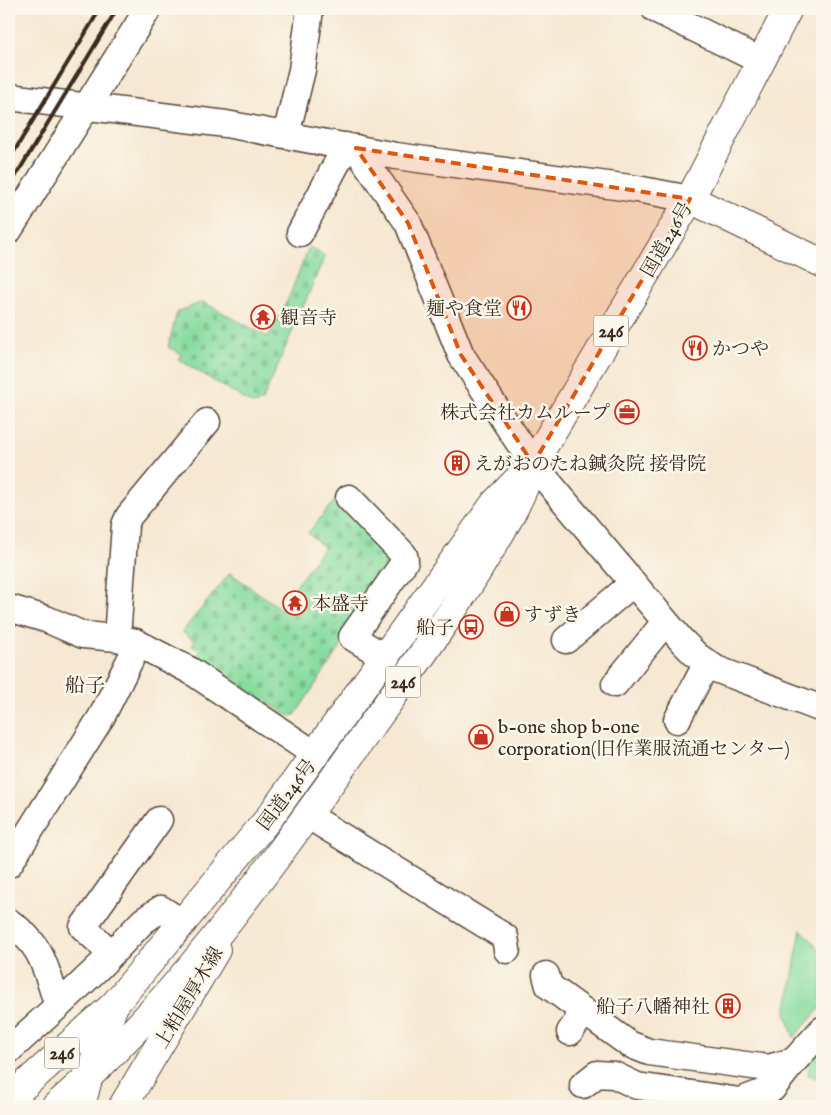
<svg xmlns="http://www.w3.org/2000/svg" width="831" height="1115" font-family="'IM FELL English','Noto Serif JP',serif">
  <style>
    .cemetery { fill: url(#cemetery-stones); stroke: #61835e }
    .green { fill: #87dc9f; stroke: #61835e }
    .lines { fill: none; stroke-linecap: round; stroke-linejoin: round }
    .minor-casing { stroke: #574639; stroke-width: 29 }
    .major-casing { stroke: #574639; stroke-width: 30 }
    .highway-casing { stroke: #574639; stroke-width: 30 }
    .minor { stroke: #fff; stroke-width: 26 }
    .major { stroke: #fff; stroke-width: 28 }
    .highway { stroke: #fff; stroke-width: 28 }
    .rail { stroke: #3b2a1e; stroke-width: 4 }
    .marked { fill: #df570d; fill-opacity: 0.2; stroke: #df570d; stroke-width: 4; stroke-dasharray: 10 6; stroke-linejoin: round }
    .labels { text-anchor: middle; stroke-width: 5; stroke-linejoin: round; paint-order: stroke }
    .shield { fill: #fbf7ec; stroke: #75685c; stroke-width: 1 }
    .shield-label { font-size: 18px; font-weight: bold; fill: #3b2a1e }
    .street-label { font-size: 19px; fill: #3b2a1e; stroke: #fbf7ec }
    .poi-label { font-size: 19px; fill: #3b2a1e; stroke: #fbf7ec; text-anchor: start }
    .neighbourhood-label { font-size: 20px; fill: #3b2a1e; stroke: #fbf7ec }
  </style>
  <defs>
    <pattern id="cemetery-stones" width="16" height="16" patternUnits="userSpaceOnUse" patternTransform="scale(1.25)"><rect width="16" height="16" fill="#87dc9f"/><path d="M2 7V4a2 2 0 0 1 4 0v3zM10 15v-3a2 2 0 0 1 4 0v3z" fill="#75bd88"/></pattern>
  </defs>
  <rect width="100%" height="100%" fill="#fbf7ec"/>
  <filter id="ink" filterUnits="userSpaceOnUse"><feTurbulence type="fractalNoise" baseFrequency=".02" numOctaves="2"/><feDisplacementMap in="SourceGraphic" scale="10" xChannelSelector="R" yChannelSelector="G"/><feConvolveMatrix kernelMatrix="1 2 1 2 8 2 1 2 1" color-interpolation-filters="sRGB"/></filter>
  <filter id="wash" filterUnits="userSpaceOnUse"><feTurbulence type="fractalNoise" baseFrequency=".0096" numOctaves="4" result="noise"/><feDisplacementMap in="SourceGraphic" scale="20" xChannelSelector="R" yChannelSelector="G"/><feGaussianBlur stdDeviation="1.12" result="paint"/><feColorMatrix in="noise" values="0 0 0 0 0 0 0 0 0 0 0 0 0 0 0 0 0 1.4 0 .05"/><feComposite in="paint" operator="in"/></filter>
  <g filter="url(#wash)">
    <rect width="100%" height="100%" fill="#f6e8d2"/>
    <!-- cemetery -->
    <g class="cemetery">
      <polygon points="309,247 325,256 262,402 252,404 178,359 181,354 168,347 177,312 203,302 268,337 288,299"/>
      <polygon points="340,494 400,559 295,715 290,716 194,659 200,651 192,646 195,641 182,632 230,573 280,608 324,547 308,533"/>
    </g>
    <!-- green -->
    <g class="green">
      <polygon points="801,929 822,953 822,1006 794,1038 786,1013"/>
      <polygon points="822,1038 822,1080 808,1075 810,1062"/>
    </g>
  </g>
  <g filter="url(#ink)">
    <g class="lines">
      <!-- minor casing -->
      <g class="minor-casing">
        <g id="minor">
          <polyline points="655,9 761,61"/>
          <polyline points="9,97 226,124 396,156 637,189 690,199"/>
          <polyline points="286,135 302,70 310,9"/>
          <polyline points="356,148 408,223 461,355 533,464 682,641 697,656 716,669 822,709"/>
          <polyline points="9,230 148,9"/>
          <polyline points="300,233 346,146"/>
          <polyline points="349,498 404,555 405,561 352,637 386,658"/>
          <polyline points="9,608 46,619 83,635 117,638 135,642 191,671 316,755"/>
          <polyline points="117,638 125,525 129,516 207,422"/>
          <polyline points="566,640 632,584"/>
          <polyline points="615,684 665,622"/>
          <polyline points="677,720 707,663"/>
          <polyline points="307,815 505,937 507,950"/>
          <polyline points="9,864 102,716 132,656 135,642"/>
          <path d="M9,922C44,946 45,968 58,1006L100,966L143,921L161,909L183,923"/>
          <polyline points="111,953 83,927 159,820"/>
          <polyline points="546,975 549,986 629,1044 649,1052 768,1068 794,1061"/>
          <polyline points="570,1032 584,1012"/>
          <polyline points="9,1050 58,1006"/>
          <polyline points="583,1085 597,1074 614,1075 637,1086 740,1101 772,1089 794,1061 822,1030"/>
        </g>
      </g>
      <!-- major casing -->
      <g class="major-casing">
        <g id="major">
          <polyline points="690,199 822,263"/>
          <polyline points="81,1106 89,1075 114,1005"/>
          <polyline points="123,1106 216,950"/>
        </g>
      </g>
      <!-- highway casing -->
      <g class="highway-casing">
        <g id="highway">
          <polyline points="9,1099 114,1005 269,818 495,503 523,474"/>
          <path d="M56,1106C184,995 279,854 377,718C415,665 453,613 486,557C505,526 521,499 533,464L690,199L788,9"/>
        </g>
      </g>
      <!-- minor -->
      <use href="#minor" class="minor"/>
      <!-- major -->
      <use href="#major" class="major"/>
      <!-- highway -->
      <use href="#highway" class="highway"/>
      <!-- rail -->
      <g class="rail">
        <polyline points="9,160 100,9"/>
        <polyline points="9,187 117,9"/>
      </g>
    </g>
  </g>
  <!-- marked area -->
  <path class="marked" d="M356,148L690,199L533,464L461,355L408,223Z"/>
  <!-- icons -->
  <defs>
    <g id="restaurant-ring" transform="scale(1.25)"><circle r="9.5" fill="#fbf7ec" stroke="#c8321e" stroke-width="1.5"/><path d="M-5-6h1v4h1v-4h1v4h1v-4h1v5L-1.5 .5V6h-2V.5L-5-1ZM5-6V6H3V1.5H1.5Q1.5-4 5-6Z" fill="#c8321e"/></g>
    <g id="temple-ring" transform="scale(1.25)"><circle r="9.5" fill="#fbf7ec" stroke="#c8321e" stroke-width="1.5"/><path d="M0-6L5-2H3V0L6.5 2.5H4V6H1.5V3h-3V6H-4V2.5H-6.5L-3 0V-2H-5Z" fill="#c8321e"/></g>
    <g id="office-ring" transform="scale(1.25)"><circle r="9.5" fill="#fbf7ec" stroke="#c8321e" stroke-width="1.5"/><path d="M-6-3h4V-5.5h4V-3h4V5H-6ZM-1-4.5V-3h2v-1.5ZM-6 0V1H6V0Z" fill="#c8321e"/></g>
    <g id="building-ring" transform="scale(1.25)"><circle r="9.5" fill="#fbf7ec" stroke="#c8321e" stroke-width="1.5"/><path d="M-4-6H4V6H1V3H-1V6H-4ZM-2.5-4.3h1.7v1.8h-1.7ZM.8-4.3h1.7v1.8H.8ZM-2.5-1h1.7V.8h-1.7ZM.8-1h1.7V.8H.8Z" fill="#c8321e"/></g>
    <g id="shop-ring" transform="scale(1.25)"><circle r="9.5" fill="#fbf7ec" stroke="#c8321e" stroke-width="1.5"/><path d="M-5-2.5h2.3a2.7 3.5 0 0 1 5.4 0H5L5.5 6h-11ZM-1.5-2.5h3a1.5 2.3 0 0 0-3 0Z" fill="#c8321e"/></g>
    <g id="bus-ring" transform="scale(1.25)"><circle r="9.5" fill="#fbf7ec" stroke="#c8321e" stroke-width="1.5"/><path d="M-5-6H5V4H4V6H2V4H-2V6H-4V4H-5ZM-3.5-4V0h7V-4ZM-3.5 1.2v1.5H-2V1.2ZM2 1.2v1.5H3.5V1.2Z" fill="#c8321e"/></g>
  </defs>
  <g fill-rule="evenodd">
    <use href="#restaurant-ring" x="519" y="308"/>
    <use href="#temple-ring" x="263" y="317"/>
    <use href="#restaurant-ring" x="695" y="348"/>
    <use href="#office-ring" x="627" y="412"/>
    <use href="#building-ring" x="457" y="463"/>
    <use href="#temple-ring" x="295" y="603"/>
    <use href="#shop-ring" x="507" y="614"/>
    <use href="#bus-ring" x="471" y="627"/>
    <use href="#shop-ring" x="481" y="737"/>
    <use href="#building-ring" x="728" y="1006"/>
  </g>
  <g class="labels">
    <!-- shield labels -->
    <g class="shield">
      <rect x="593.5" y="315.5" width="35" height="31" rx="4"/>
      <rect x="385.5" y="666.5" width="35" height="31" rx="4"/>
      <rect x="44.5" y="1037.5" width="35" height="31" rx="4"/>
    </g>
    <g class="shield-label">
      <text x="611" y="337">246</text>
      <text x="403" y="688">246</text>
      <text x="62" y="1059">246</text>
    </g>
    <!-- street labels -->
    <g class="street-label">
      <text transform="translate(666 239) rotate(-60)" y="7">国道246号</text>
      <text transform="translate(286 794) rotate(-53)" y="7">国道246号</text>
      <text transform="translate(188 997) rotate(-59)" y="7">上粕屋厚木線</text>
    </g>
    <!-- poi labels -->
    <g class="poi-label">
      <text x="502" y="315" text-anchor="end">麺や食堂</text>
      <text x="280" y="324">観音寺</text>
      <text x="712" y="355">かつや</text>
      <text x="610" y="419" text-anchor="end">株式会社カムループ</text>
      <text x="474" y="470">えがおのたね鍼灸院 接骨院</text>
      <text x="312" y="610">本盛寺</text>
      <text x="524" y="621">すずき</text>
      <text x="454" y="634" text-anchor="end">船子</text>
      <text x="498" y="733">b-one shop b-one<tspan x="498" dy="22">corporation(旧作業服流通センター)</tspan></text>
      <text x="710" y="1013" text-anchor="end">船子八幡神社</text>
    </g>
    <!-- neighbourhood labels -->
    <g class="neighbourhood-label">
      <text x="85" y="692">船子</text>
    </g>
  </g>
  <!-- margin -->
  <rect width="831" height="1115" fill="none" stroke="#fbf7ec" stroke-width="30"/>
</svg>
